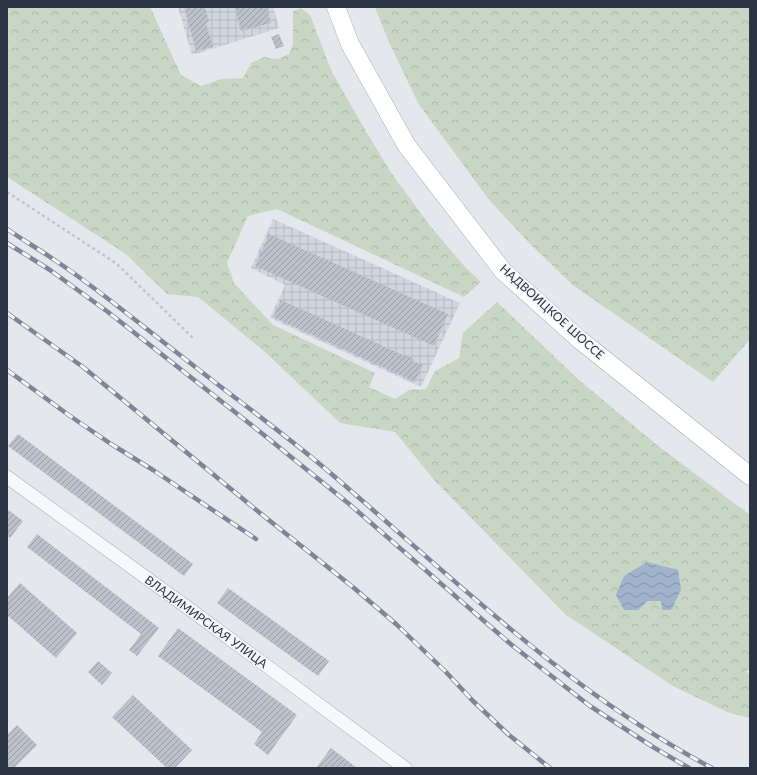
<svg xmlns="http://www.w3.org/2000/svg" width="757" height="775" font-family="Lato,sans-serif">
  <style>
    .industrial { fill: url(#industrial-grid) }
    .forest { fill: url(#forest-crowns) }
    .water { fill: url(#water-waves) }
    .building { fill: url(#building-hatch) }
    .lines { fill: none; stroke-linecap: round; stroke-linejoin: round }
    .street-casing { stroke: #a9aeb7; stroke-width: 14 }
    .secondary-casing { stroke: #a9aeb7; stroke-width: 19 }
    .path { stroke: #c2c5cb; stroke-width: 2.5; stroke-dasharray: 3 3; stroke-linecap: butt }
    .street { stroke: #f7f8fa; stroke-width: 13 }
    .secondary { stroke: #fff; stroke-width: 18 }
    .rail-casing { stroke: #7d8696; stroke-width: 4.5 }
    .rail { stroke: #f4f6f9; stroke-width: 3; stroke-dasharray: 9; stroke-linecap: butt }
    .labels { text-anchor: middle; stroke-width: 3; stroke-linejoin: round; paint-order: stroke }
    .street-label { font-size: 12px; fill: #2b3445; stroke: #f4f6f9 }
  </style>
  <defs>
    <pattern id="industrial-grid" width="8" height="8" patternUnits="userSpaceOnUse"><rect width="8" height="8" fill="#d2d6de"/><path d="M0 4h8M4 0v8" fill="none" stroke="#b4b8c0"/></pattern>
    <pattern id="forest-crowns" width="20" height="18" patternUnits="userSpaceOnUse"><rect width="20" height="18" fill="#c9d6c5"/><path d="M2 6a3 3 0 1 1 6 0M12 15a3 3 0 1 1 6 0" fill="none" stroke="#adb8ab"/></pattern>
    <pattern id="water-waves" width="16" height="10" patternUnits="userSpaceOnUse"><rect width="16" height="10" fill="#9fb4cc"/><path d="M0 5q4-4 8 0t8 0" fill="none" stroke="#8293a7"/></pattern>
    <pattern id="building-hatch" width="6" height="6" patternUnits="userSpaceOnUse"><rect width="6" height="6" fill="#bbc0ca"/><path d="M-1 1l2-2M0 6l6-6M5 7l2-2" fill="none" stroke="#989da6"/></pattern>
  </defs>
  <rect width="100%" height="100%" fill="#e4e7ec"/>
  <!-- industrial -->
  <g class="industrial">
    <polygon points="178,7 273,7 279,28 192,55"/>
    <polygon points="273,219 460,303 421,387 270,318 285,285 251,268"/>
  </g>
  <!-- forest -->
  <g class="forest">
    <polygon points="7,7 150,7 181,75 201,86 221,79 243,78 251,63 264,57 278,59 289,54 293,44 293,11 301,8 310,15 332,72 364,128 392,174 431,227 466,268 481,282 464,297 277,209 248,216 227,263 234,283 273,325 375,373 369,387 395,399 409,390 426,389 435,371 459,358 463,333 497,302 579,380 657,445 750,515 750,669 746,671 750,676 750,718 727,712 673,686 566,615 435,481 395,432 340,423 265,352 198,297 167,294 126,254 7,177"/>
    <polygon points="375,7 750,7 750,339 713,382 574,286 531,245 490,201 459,159 418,103 388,40"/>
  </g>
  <!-- water -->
  <polygon class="water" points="647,562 678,570 681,590 671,610 662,610 661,601 648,601 638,610 624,610 616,595 624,576"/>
  <!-- building -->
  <g class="building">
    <polygon points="184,7 205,7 209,22 206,23 213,47 196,51"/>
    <polygon points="235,7 267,7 271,23 241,31"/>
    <polygon points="279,34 284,46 276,49 271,37"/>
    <polygon points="269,234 448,314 434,346 255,266"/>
    <polygon points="281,300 405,356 405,355 414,359 413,361 423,365 415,382 273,317"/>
    <polygon points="18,434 193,564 184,576 8,446"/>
    <polygon points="7,509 23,521 10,538 7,535"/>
    <polygon points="37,534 159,628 137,656 129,650 141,634 27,547"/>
    <polygon points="20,583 77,633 56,658 7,615 7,598"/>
    <polygon points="228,588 329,661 318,676 217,603"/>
    <polygon points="178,628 297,715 268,755 254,744 262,732 158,656"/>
    <polygon points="98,661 112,673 102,685 88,672"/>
    <polygon points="133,695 192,750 175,768 167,768 112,717"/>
    <polygon points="17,725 37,745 14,768 7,768 7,735"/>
    <polygon points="331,748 357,768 316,768"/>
  </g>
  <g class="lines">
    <!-- street casing -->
    <g class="street-casing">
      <polyline id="street" points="7,477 184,605 405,768"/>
    </g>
    <!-- secondary casing -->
    <g class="secondary-casing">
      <polyline id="secondary" points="336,7 350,44 407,146 503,271 580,340 750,476"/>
    </g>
    <!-- path -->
    <polyline class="path" points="7,192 117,264 193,338"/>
    <!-- street -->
    <use href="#street" class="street"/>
    <!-- secondary -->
    <use href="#secondary" class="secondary"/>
    <!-- rail casing -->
    <g class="rail-casing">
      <g id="rail">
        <path d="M7,229C23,240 40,250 56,261C104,293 148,331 194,366C241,403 290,438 335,477C455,580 570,693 712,768"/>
        <polyline points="7,243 50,270 108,312 259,431 348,503 513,646 590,706 653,747 689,768"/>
        <polyline points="7,313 83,367 260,513 354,588 396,624 445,671 473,701 509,735 550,768"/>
        <polyline points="7,370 70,416 111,444 153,470 256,539"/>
      </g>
    </g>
    <!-- rail -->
    <use href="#rail" class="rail"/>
  </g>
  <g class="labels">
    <!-- street labels -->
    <g class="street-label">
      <text transform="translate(552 312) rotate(42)" y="4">НАДВОИЦКОЕ ШОССЕ</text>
      <text transform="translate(206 622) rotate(36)" y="4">ВЛАДИМИРСКАЯ УЛИЦА</text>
    </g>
  </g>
  <!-- border -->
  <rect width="757" height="775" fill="none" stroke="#2b3445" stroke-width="16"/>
</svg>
